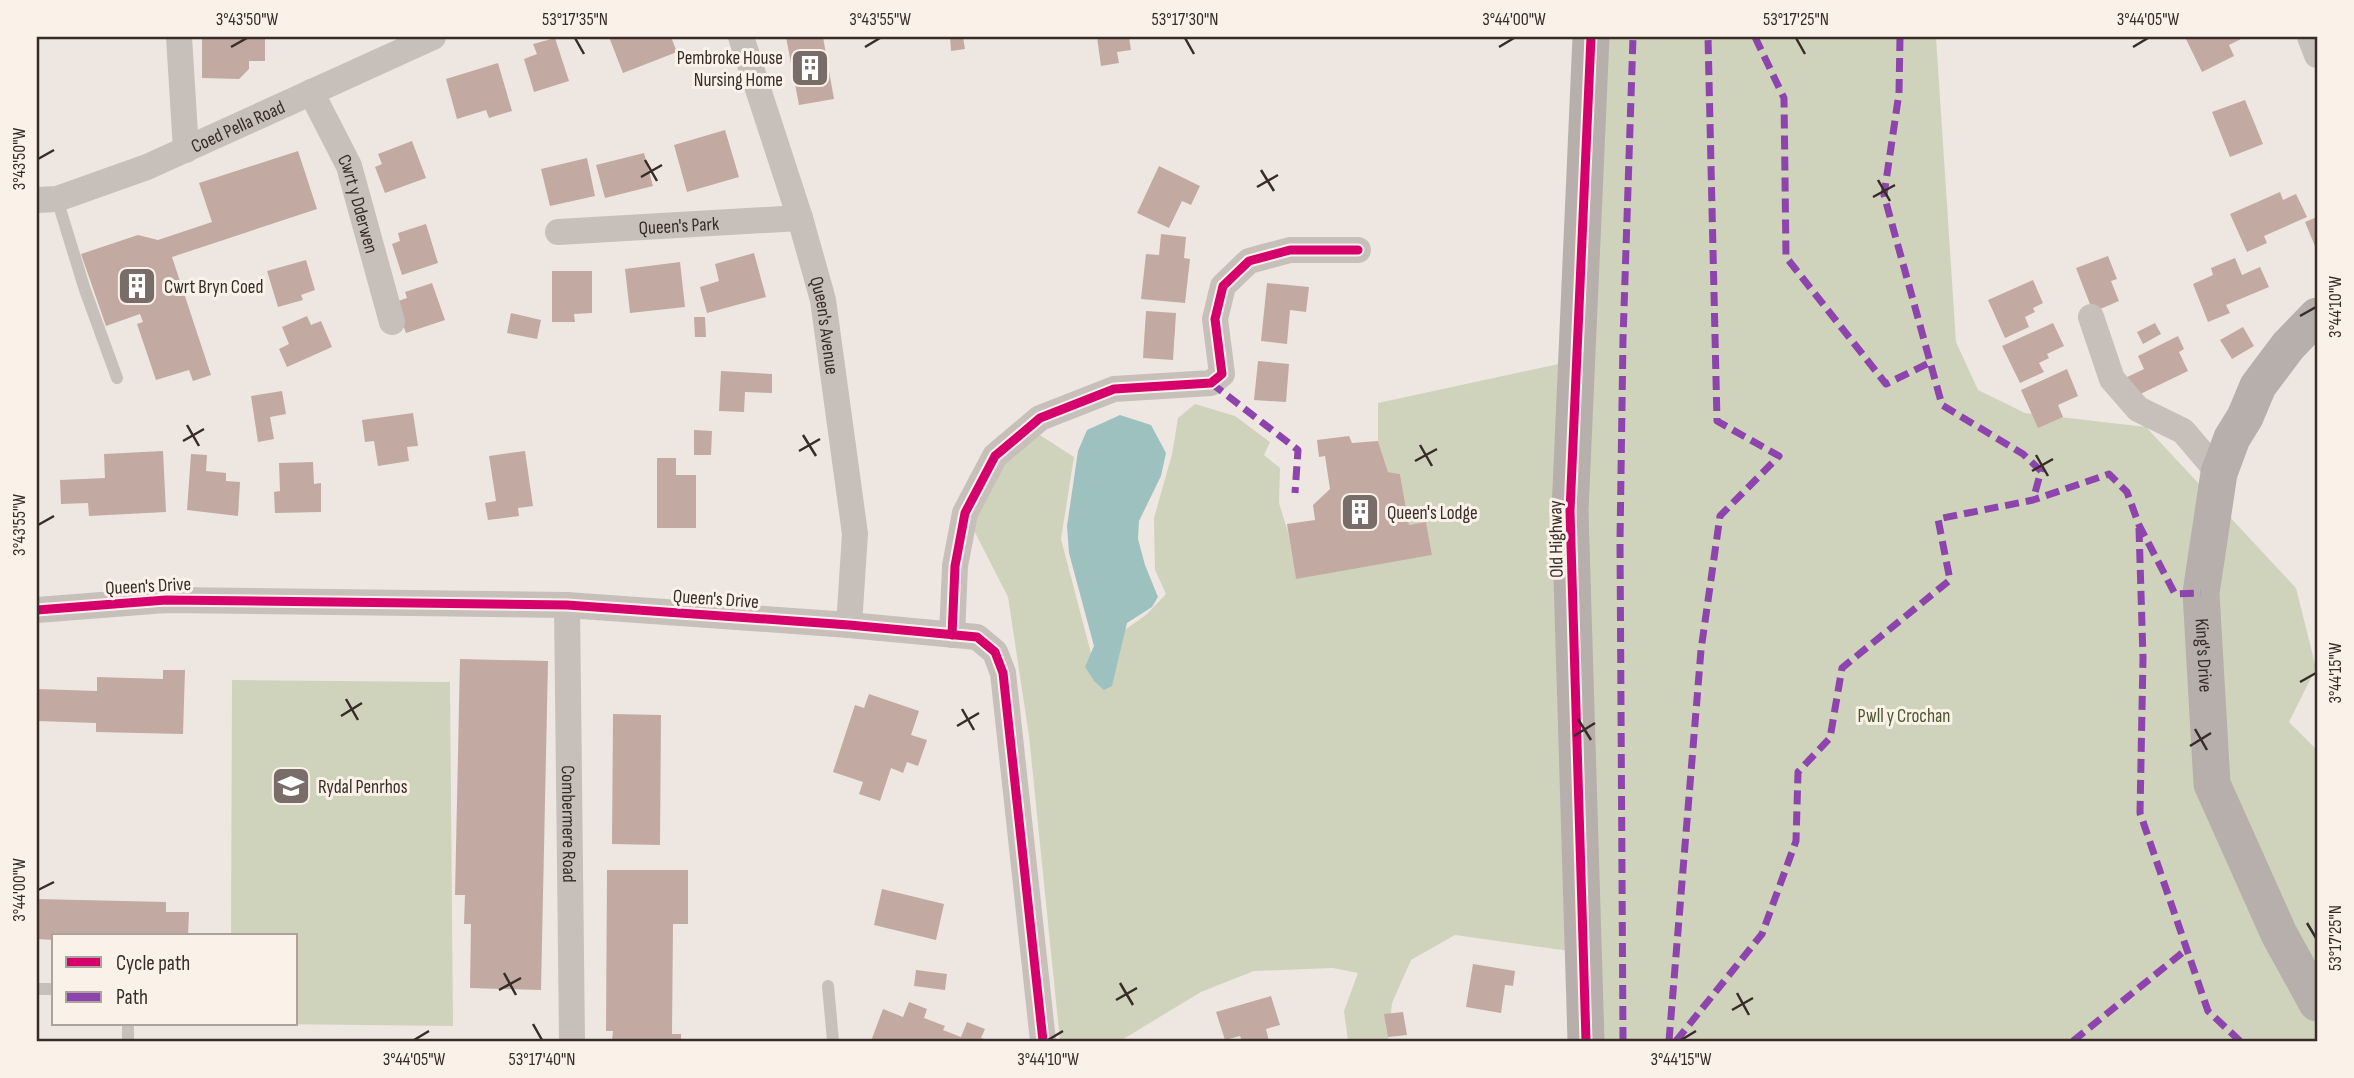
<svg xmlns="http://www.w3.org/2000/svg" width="2354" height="1078" font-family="'Sofia Sans Condensed',sans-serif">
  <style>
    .green { fill: #d0d3bb }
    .water { fill: #9dc1bf }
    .building { fill: #c2aaa2 }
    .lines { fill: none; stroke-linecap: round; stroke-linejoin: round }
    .lane { stroke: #c7bfba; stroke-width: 12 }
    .street { stroke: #c7bfba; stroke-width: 26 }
    .secondary { stroke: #b7afab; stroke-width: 37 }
    .quiet { stroke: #8e44ad; stroke-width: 7; stroke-dasharray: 14 7; stroke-linecap: butt }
    .cycleway-casing { stroke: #faf1e9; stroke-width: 13 }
    .cycleway { stroke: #d6006c; stroke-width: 9 }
    .ticks { fill: none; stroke: #382c28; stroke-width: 2.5 }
    .labels { text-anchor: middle; stroke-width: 6; stroke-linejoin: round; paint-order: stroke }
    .poi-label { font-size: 19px; fill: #382c28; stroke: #faf1e9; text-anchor: start }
    .street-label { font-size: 19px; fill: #382c28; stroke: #faf1e9 }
    .park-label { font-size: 19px; fill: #49572b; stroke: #faf1e9 }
    .neatline { fill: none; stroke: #382c28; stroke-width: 2.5 }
    .ticks-label { font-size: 18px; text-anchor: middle; fill: #382c28 }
  </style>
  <rect width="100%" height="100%" fill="#eee7e1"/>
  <!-- green -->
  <g class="green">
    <polygon points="1591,37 1936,37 1956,342 1978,390 2025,413 2146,427 2296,588 2316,668 2289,722 2317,750 2317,1041 1586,1041 1584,953 1455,935 1411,960 1392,1003 1388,1041 1348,1041 1344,1011 1358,973 1333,968 1254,971 1201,992 1120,1041 1060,1041 1029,736 1008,597 965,513 1029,428 1074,457 1061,539 1098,680 1122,632 1147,614 1166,594 1155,570 1154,518 1172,454 1178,418 1195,404 1235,416 1270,442 1264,455 1280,468 1279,503 1288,532 1296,578 1432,555 1426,523 1409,525 1400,474 1388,472 1378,441 1378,403 1577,360"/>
    <polygon points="232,680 450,682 453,1026 270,1024 296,1024 296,936 231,936"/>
  </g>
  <!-- water -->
  <polygon class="water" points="1120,415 1151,425 1166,453 1161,476 1139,521 1138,539 1145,565 1158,597 1152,607 1127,623 1112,686 1104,690 1095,682 1085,667 1094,646 1069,553 1067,526 1078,451 1087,430"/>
  <!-- building -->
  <g class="building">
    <polygon points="202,37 265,39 265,61 249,61 249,69 239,79 202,78"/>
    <polygon points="609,37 671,37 677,52 623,73"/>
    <polygon points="786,37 823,37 834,99 799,105"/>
    <polygon points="950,37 963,37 965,49 951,51"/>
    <polygon points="1097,37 1129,37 1131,50 1117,52 1119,63 1101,66"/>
    <polygon points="2185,37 2240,37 2241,39 2229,45 2234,56 2202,72"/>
    <polygon points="555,38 569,81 534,92 524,59 537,54 533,44"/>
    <polygon points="498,63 512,111 489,118 486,110 457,119 446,79"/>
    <polygon points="2245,100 2263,144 2230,157 2212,112"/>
    <polygon points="725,130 739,177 687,192 674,145"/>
    <polygon points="412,141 426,178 385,193 375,167 382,164 378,154"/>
    <polygon points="298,151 317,209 172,257 211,375 193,381 189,370 156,380 137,324 143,322 140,314 106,326 81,254 138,235 158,240 212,222 199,183"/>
    <polygon points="644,153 653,186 605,198 596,165"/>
    <polygon points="587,158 595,196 550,206 541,169"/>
    <polygon points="1159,166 1200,186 1191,205 1182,201 1169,228 1137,213"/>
    <polygon points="2280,192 2283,200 2296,194 2307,217 2264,236 2267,243 2247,252 2230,214"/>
    <polygon points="2317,217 2317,251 2305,222"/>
    <polygon points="426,224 438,263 402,275 392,244 400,241 398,233"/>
    <polygon points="1161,234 1186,237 1184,258 1190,259 1185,303 1141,299 1146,254 1159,255"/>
    <polygon points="754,253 766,297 707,313 700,287 719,281 715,264"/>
    <polygon points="2108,256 2117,279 2111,281 2119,301 2093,312 2076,268"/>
    <polygon points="2235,258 2242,275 2260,267 2269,287 2226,305 2230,313 2208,322 2193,284 2213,275 2211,268"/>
    <polygon points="306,260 315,290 301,295 303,300 278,307 267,271"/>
    <polygon points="680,262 685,307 630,313 625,269"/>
    <polygon points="552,271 592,271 592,313 574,314 575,322 552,322"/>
    <polygon points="2033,280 2043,303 2033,308 2035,312 2025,317 2029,327 2005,338 1988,300"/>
    <polygon points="432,283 445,320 406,333 395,302 407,298 405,292"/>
    <polygon points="1267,283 1309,287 1306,312 1290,310 1287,344 1261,341"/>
    <polygon points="1146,311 1176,313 1173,360 1143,358"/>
    <polygon points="511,313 541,320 537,339 507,333"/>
    <polygon points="307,316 311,325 321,321 332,347 287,367 279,349 289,344 282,327"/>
    <polygon points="694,317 705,317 706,337 695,337"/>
    <polygon points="2053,323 2064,346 2047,354 2049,358 2039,363 2044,372 2020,383 2002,346"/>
    <polygon points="2155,323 2161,334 2143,344 2137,332"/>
    <polygon points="2243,327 2254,346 2232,359 2220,340"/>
    <polygon points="2178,336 2184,349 2179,352 2188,371 2132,398 2123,379 2144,369 2138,356"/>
    <polygon points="1258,361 1289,364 1286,402 1254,400"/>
    <polygon points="2067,369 2078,396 2058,405 2063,417 2038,428 2021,390"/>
    <polygon points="721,371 772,374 772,393 745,392 744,412 719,411"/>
    <polygon points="282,391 286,414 270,417 274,439 258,442 251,396"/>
    <polygon points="413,413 418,446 407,447 409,461 378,466 374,441 365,442 362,420"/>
    <polygon points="694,430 712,431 711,455 694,455"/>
    <polygon points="1349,436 1352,443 1378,441 1388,472 1400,474 1409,525 1426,522 1432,555 1296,579 1287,524 1315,520 1313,505 1330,489 1325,456 1319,457 1317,440"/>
    <polygon points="163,451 166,512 89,516 88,503 61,504 60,480 105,478 104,454"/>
    <polygon points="525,451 533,506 518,508 519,516 488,520 485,503 496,501 489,456"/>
    <polygon points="191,454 207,455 206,471 226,473 226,481 240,482 238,516 187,510"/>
    <polygon points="657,458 676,458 676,475 696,475 696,528 657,528"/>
    <polygon points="313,462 314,484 321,483 321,512 275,513 274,492 280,491 279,463"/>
    <polygon points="460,659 548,661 541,990 470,988 471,924 464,924 465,895 455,895"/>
    <polygon points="163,670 185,670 183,734 96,732 96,723 37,721 37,689 97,691 97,677 163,679"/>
    <polygon points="869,694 919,711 911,735 927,740 918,766 907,762 903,773 891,768 880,801 859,794 863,782 833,772 855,705 864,708"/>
    <polygon points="613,714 661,715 660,845 612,844"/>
    <polygon points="607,870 688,870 688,924 673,924 672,1034 681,1034 681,1041 612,1041 613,1031 606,1031"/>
    <polygon points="882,889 944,904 936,940 874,925"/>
    <polygon points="37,899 166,902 166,912 189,912 188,936 54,936 54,940 37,939"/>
    <polygon points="1473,964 1515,971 1513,986 1505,985 1501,1013 1466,1007"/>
    <polygon points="916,970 947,974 945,990 914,986"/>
    <polygon points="1271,996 1280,1025 1266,1029 1269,1041 1242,1041 1240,1036 1225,1040 1216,1012"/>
    <polygon points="909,1002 927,1009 924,1018 945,1026 943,1030 961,1037 967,1022 985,1029 981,1038 990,1041 871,1041 883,1009 903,1017"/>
    <polygon points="1403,1012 1407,1035 1388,1037 1384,1014"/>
  </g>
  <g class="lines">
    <!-- lane -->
    <g class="lane">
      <polyline points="57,199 85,290 117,378"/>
      <polyline points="828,986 833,1041"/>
      <polyline points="37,989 54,989"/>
      <polyline points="128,1024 128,1041"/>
    </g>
    <!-- street -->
    <g class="street">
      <polyline points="179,37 186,150"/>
      <path id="s1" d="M741,37L800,218L823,300L855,534L849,625"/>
      <polyline points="2310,37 2317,55"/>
      <path id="s2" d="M311,92L349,166L392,322"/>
      <path id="s3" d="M37,200L57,199L147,167L433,37"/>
      <path id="s4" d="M558,232L800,218"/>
      <polyline points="2091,317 2112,379 2138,409 2183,431 2219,473"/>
      <path id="s5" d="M567,605L572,1041"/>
      <polyline points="37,610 166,600 567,605 849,625 977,637 995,652 1003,673 1043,1041"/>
      <polyline points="952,635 955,566 965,513 995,456 1040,418 1114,389 1211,383 1222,374 1215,319 1223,286 1249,261 1290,250 1358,250"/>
    </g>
    <!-- secondary -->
    <g class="secondary">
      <path id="s6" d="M2317,316L2288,346L2258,386L2245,417L2232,438L2219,473L2201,593L2212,784L2279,934L2317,1003"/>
      <polyline points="1586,1041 1570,511 1591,37"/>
    </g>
    <!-- quiet -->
    <g class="quiet">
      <polyline points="1755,37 1784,98 1786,257 1886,384 1929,363"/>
      <polyline points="1900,37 1899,93 1884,195 1942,405 2023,454 2041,471 2033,500"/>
      <polyline points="1211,383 1298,450 1295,493"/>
      <polyline points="2139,528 2143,658 2140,813 2208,1011 2240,1041"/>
      <polyline points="1623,1041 1620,541 1623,339 1633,37"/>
      <polyline points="1669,1041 1701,650 1720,516 1779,456 1717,421 1708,37"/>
      <polyline points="1676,1041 1762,934 1796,841 1798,772 1830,738 1842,668 1950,580 1938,519 2033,500 2109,474 2127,492 2139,525 2175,594 2201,593"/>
      <polyline points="2073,1041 2187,949"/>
    </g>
    <!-- cycleway casing -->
    <g class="cycleway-casing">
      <g id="cycleway">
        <polyline points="37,610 166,600 567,605 849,625 977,637 995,652 1003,673 1043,1041"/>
        <polyline points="952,635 955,566 965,513 995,456 1040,418 1114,389 1211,383 1222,374 1215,319 1223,286 1249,261 1290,250 1358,250"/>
        <polyline points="1586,1041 1570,511 1591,37"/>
      </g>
    </g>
    <!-- cycleway -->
    <use href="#cycleway" class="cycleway"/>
  </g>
  <!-- ticks -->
  <path class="ticks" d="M575,38L584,54M1185,38L1194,54M1796,38L1805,54M231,47L247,38M865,47L880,38M1499,47L1514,38M2133,47L2148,38M38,159L54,150M645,160L657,181M1261,170L1274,191M641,177L662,165M1878,180L1890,201M1257,187L1278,175M1873,197L1895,185M2300,316L2316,307M187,425L199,446M803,435L816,456M183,441L204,429M1420,445L1432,466M799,451L820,439M2036,455L2048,476M1415,461L1437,449M2032,471L2053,459M38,525L54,516M2300,682L2316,673M346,699L358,720M962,709L974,730M341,716L362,703M1578,719L1591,740M957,726L979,713M2195,729L2207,750M1574,736L1595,723M2190,746L2211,733M38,890L54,882M2307,923L2316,938M504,973L516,995M1120,983L1133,1005M499,990L521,978M1737,993L1749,1015M1116,1000L1137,988M1732,1010L1753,998M533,1024L542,1040M414,1040L429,1031M1048,1040L1063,1031M1681,1040L1696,1031"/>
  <!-- icons -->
  <defs>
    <g id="building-square" transform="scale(2.0125)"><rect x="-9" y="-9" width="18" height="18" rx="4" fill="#786d69" stroke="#faf1e9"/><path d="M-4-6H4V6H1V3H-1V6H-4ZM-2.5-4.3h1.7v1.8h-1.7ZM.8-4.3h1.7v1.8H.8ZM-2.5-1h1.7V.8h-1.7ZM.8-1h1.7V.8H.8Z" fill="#fff"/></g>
    <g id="school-square" transform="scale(2.0125)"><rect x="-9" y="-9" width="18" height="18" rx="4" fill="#786d69" stroke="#faf1e9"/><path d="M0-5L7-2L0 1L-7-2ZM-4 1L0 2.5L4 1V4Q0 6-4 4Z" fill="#fff"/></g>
  </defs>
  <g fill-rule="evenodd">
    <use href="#building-square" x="810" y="68"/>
    <use href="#building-square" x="137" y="286"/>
    <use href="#building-square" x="1360" y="512"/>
    <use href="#school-square" x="291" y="786"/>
  </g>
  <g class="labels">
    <!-- poi labels -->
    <g class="poi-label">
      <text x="783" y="64" text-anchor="end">Pembroke House<tspan x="783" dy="22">Nursing Home</tspan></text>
      <text x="164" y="293">Cwrt Bryn Coed</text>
      <text x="1387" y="519">Queen's Lodge</text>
      <text x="318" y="793">Rydal Penrhos</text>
    </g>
    <!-- street labels -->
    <g class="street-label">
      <text dy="7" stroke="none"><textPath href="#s3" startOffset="215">Coed Pella Road</textPath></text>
      <text dy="7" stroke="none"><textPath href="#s2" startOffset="122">Cwrt y Dderwen</textPath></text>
      <text dy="7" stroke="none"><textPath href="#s4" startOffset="121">Queen's Park</textPath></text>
      <text dy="7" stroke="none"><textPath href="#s1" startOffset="301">Queen's Avenue</textPath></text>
      <text transform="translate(1555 539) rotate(-91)" y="7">Old Highway</text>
      <text transform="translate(148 585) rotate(-3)" y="7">Queen's Drive</text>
      <text transform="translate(716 598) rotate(4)" y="7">Queen's Drive</text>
      <text dy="7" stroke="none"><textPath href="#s6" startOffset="371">King's Drive</textPath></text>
      <text dy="7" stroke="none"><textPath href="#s5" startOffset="219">Combermere Road</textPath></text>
    </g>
    <!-- park labels -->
    <g class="park-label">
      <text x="1904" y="722">Pwll y Crochan</text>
    </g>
  </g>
  <!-- border -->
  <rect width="2354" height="1078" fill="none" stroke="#faf1e9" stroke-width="77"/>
  <!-- legend -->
  <rect x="52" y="934" width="245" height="91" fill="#faf1e9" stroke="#aca29c" stroke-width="2"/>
  <rect x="66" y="957" width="35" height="10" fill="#d6006c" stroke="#aca29c" stroke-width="2"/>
  <text x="116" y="970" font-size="21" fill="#382c28">Cycle path</text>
  <rect x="66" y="992" width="35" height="10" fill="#8e44ad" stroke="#aca29c" stroke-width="2"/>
  <text x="116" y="1004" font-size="21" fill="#382c28">Path</text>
  <rect x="38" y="38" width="2278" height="1002" class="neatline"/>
  <g class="ticks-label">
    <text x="247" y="25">3°43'50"W</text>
    <text x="575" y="25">53°17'35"N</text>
    <text x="880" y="25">3°43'55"W</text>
    <text x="1185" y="25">53°17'30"N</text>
    <text x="1514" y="25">3°44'00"W</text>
    <text x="1796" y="25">53°17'25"N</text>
    <text x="2148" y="25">3°44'05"W</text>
    <text transform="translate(19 159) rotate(-90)" y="6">3°43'50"W</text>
    <text transform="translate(2335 307) rotate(-90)" y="6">3°44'10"W</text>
    <text transform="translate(19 525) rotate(-90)" y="6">3°43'55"W</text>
    <text transform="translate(2335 673) rotate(-90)" y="6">3°44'15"W</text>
    <text transform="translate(19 890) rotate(-90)" y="6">3°44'00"W</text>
    <text transform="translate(2335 938) rotate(-90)" y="6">53°17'25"N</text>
    <text x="414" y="1065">3°44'05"W</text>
    <text x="542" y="1065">53°17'40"N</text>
    <text x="1048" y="1065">3°44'10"W</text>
    <text x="1681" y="1065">3°44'15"W</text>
  </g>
</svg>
